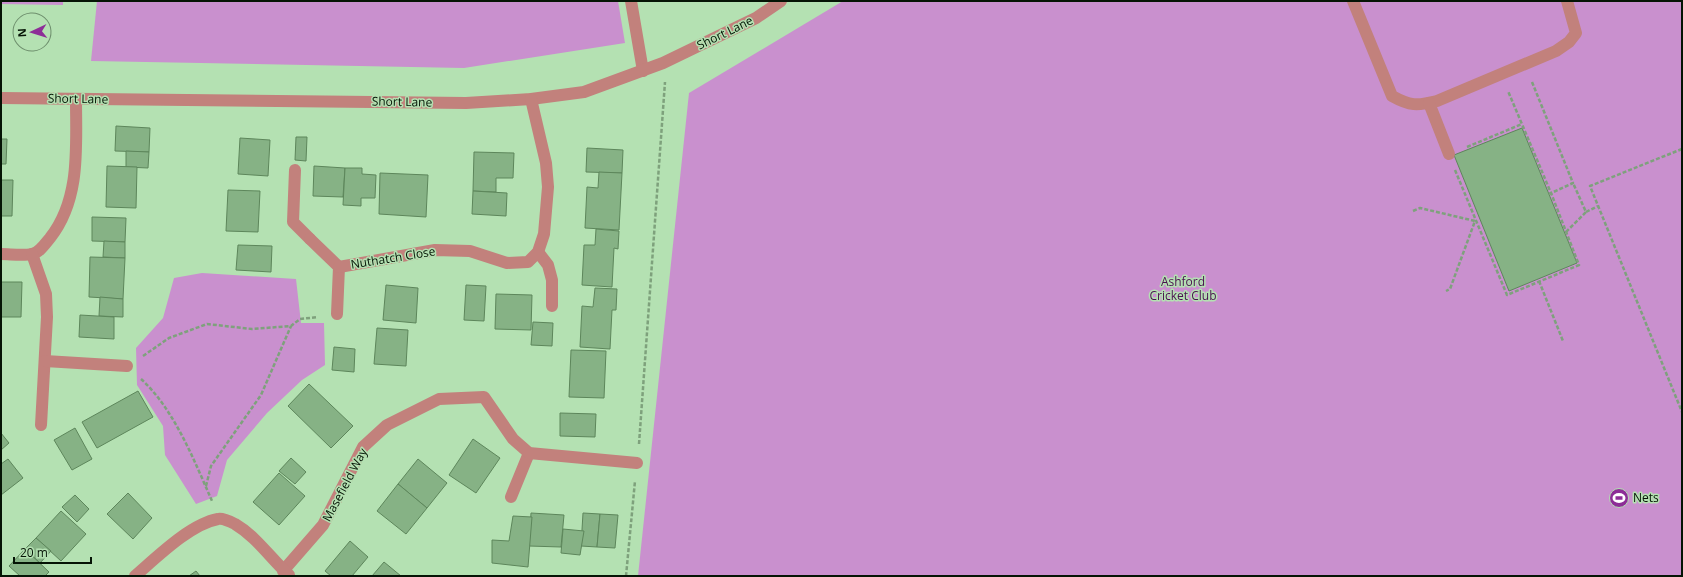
<svg xmlns="http://www.w3.org/2000/svg" width="1683" height="577" font-family="'Open Sans',sans-serif">
  <style>
    .green { fill: #c990ce }
    .building { fill: #86b285; stroke: #5d865b }
    .lines { fill: none; stroke-linecap: round; stroke-linejoin: round }
    .path { stroke: #7ea17c; stroke-width: 2.5; stroke-dasharray: 4 2; stroke-linecap: butt }
    .lane { stroke: #c2817c; stroke-width: 12 }
    .street { stroke: #c2817c; stroke-width: 12 }
    .labels { text-anchor: middle; stroke-width: 3; stroke-linejoin: round; paint-order: stroke }
    .street-label { font-size: 12px; fill: #051405; stroke: #b4e1b2 }
    .park-label { font-size: 12px; fill: #4a1050; stroke: #b4e1b2 }
    .poi-label { font-size: 12px; fill: #051405; stroke: #b4e1b2; text-anchor: start }
  </style>
  <rect width="100%" height="100%" fill="#b4e1b2"/>
  <!-- green -->
  <g class="green">
    <polygon points="1,1 63,1 63,5 1,4"/>
    <polygon points="97,1 618,1 625,43 464,68 91,61"/>
    <polygon points="843,1 1682,1 1682,576 638,576 689,93"/>
    <polygon points="202,273 296,279 301,323 324,323 325,365 302,380 267,413 227,460 217,496 196,504 165,455 163,426 137,385 136,348 163,318 174,278"/>
  </g>
  <!-- building -->
  <g class="building">
    <polygon points="116,126 150,128 149,152 115,151"/>
    <polygon points="1522,128 1577,263 1509,291 1454,155"/>
    <polygon points="296,137 307,137 306,161 295,160"/>
    <polygon points="240,138 270,140 268,176 238,174"/>
    <polygon points="1,139 7,139 6,164 1,164"/>
    <polygon points="587,148 623,150 622,173 586,172"/>
    <polygon points="126,151 149,152 148,168 126,167"/>
    <polygon points="474,152 514,153 513,178 496,178 496,192 473,191"/>
    <polygon points="107,166 137,167 136,208 106,207"/>
    <polygon points="314,166 345,168 343,197 313,196"/>
    <polygon points="345,168 362,168 362,174 376,175 375,198 361,198 361,206 343,205"/>
    <polygon points="599,172 622,173 619,230 585,228 587,187 598,188"/>
    <polygon points="380,173 428,175 426,217 379,214"/>
    <polygon points="1,180 13,180 12,216 1,216"/>
    <polygon points="228,190 260,191 258,232 226,231"/>
    <polygon points="473,191 507,193 506,216 472,214"/>
    <polygon points="92,217 126,218 125,242 92,241"/>
    <polygon points="596,229 619,231 618,249 614,248 612,287 582,285 584,245 595,245"/>
    <polygon points="104,241 125,242 125,258 103,257"/>
    <polygon points="238,245 272,246 271,272 236,270"/>
    <polygon points="90,257 125,258 123,299 89,297"/>
    <polygon points="1,282 22,282 21,317 1,317"/>
    <polygon points="386,285 418,288 416,323 383,320"/>
    <polygon points="466,285 486,286 484,321 464,320"/>
    <polygon points="595,288 617,289 616,310 612,310 610,349 580,347 582,306 593,307"/>
    <polygon points="496,294 532,295 531,330 495,329"/>
    <polygon points="100,297 123,299 123,317 99,316"/>
    <polygon points="80,315 114,317 114,339 79,337"/>
    <polygon points="533,322 553,323 552,346 531,345"/>
    <polygon points="377,328 408,330 406,366 374,364"/>
    <polygon points="334,347 355,349 354,372 332,370"/>
    <polygon points="571,350 606,351 604,398 569,397"/>
    <polygon points="309,384 353,426 331,448 288,406"/>
    <polygon points="138,391 153,417 97,448 82,422"/>
    <polygon points="560,413 596,414 595,437 560,436"/>
    <polygon points="75,428 92,459 72,470 54,440"/>
    <polygon points="1,433 9,443 1,450"/>
    <polygon points="473,439 500,458 476,493 449,475"/>
    <polygon points="291,458 306,472 295,484 279,471"/>
    <polygon points="8,459 23,478 1,495 1,464"/>
    <polygon points="418,459 447,483 427,508 398,484"/>
    <polygon points="279,473 305,496 279,525 253,502"/>
    <polygon points="398,484 427,508 406,534 377,511"/>
    <polygon points="128,493 152,518 133,539 107,514"/>
    <polygon points="75,495 89,509 77,522 62,507"/>
    <polygon points="61,511 86,534 61,561 36,538"/>
    <polygon points="531,513 564,515 561,547 529,546"/>
    <polygon points="583,513 600,514 597,547 581,546"/>
    <polygon points="600,514 618,515 615,548 597,547"/>
    <polygon points="513,516 532,517 528,567 492,563 492,540 509,541"/>
    <polygon points="563,529 584,531 580,555 561,553"/>
    <polygon points="36,538 51,551 40,563 25,549"/>
    <polygon points="350,541 368,557 352,576 331,576 325,571"/>
    <polygon points="25,549 49,572 45,576 20,576 9,566"/>
    <polygon points="384,562 401,576 372,576"/>
    <polygon points="196,571 200,576 189,576"/>
  </g>
  <g class="lines">
    <!-- path -->
    <g class="path">
      <polyline points="1532,82 1573,183 1549,194"/>
      <polyline points="1467,147 1522,124"/>
      <polyline points="1682,149 1590,186 1682,412"/>
      <polyline points="1455,170 1507,295 1579,265 1551,193 1508,91"/>
      <polyline points="1413,211 1420,208 1475,221 1450,289 1446,291"/>
      <polyline points="1586,212 1598,206"/>
      <polyline points="1566,232 1586,212 1573,183"/>
      <polyline points="1539,281 1563,341"/>
      <polyline points="143,356 169,338 207,324 252,329 291,326 300,319 318,317"/>
      <path d="M141,379C174,409 194,460 212,501"/>
      <polyline points="639,444 665,82"/>
      <polyline points="206,486 211,466 261,395 291,326"/>
      <polyline points="626,576 635,481"/>
    </g>
    <!-- lane -->
    <g class="lane">
      <polyline points="631,1 643,71"/>
      <path d="M1353,1L1392,96C1410,106 1417,106 1437,101L1556,51L1569,42L1576,33L1567,1"/>
      <polyline points="1429,103 1449,154"/>
      <polyline points="295,170 293,222 310,239"/>
    </g>
    <!-- street -->
    <g class="street">
      <polyline points="1,98 466,103 531,99 584,92 663,63 756,18 781,1"/>
      <polyline points="310,239 339,267 337,314"/>
      <polyline points="538,252 548,265 552,280 552,306"/>
      <path d="M1,254C10,254 23,256 32,254C39,253 45,244 50,238C81,199 76,146 76,99"/>
      <polyline points="32,254 46,294 47,317 41,425"/>
      <polyline points="339,267 435,250 470,251 507,263 528,262 538,252 544,234 548,187 546,163 531,99"/>
      <polyline points="45,361 127,366"/>
      <polyline points="511,497 529,453"/>
      <polyline points="283,571 323,525 363,447 387,425 439,399 484,397 513,439 529,453 637,463"/>
      <path d="M135,576C156,558 190,524 218,519C222,518 231,522 235,524C257,537 271,559 289,575"/>
    </g>
  </g>
  <!-- icons -->
  <defs>
    <g id="stadium-disc" transform="scale(1)"><circle r="9.5" fill="#8d2e97" stroke="#b4e1b2"/><path d="M0-5a6.5 5 0 1 0 0 10a6.5 5 0 1 0 0-10ZM-3.5-1.8h7v3.6h-7Z" fill="#fff"/></g>
  </defs>
  <g fill-rule="evenodd">
    <use href="#stadium-disc" x="1619" y="498"/>
  </g>
  <g class="labels">
    <!-- street labels -->
    <g class="street-label">
      <text transform="translate(725 33) rotate(-26)" y="4">Short Lane</text>
      <text transform="translate(78 99) rotate(1)" y="4">Short Lane</text>
      <text transform="translate(402 102) rotate(1)" y="4">Short Lane</text>
      <text transform="translate(393 258) rotate(-9)" y="4">Nuthatch Close</text>
      <text transform="translate(345 485) rotate(-62)" y="4">Masefield Way</text>
    </g>
    <!-- park labels -->
    <g class="park-label">
      <text x="1183" y="286">Ashford<tspan x="1183" dy="14">Cricket Club</tspan></text>
    </g>
    <!-- poi labels -->
    <g class="poi-label">
      <text x="1633" y="502">Nets</text>
    </g>
  </g>
  <!-- border -->
  <rect width="1683" height="577" fill="none" stroke="#051405" stroke-width="4"/>
  <!-- north arrow -->
  <g transform="translate(32 32) rotate(266)"><circle r="19" fill="#b4e1b2" stroke="#6e8f6d"/>
  <path d="M0-3L7 15L0 10L-7 15Z" fill="#8d2e97"/>
  <text y="-6" font-size="11" font-weight="bold" text-anchor="middle" fill="#051405">N</text>
  </g>
  <!-- scale -->
  <path d="M14 557v6h77v-6" fill="none" stroke="#051405" stroke-width="2"/>
  <text x="20" y="557" font-size="12" fill="#051405" stroke="#b4e1b2" stroke-width="3" paint-order="stroke">20 m</text>
</svg>
